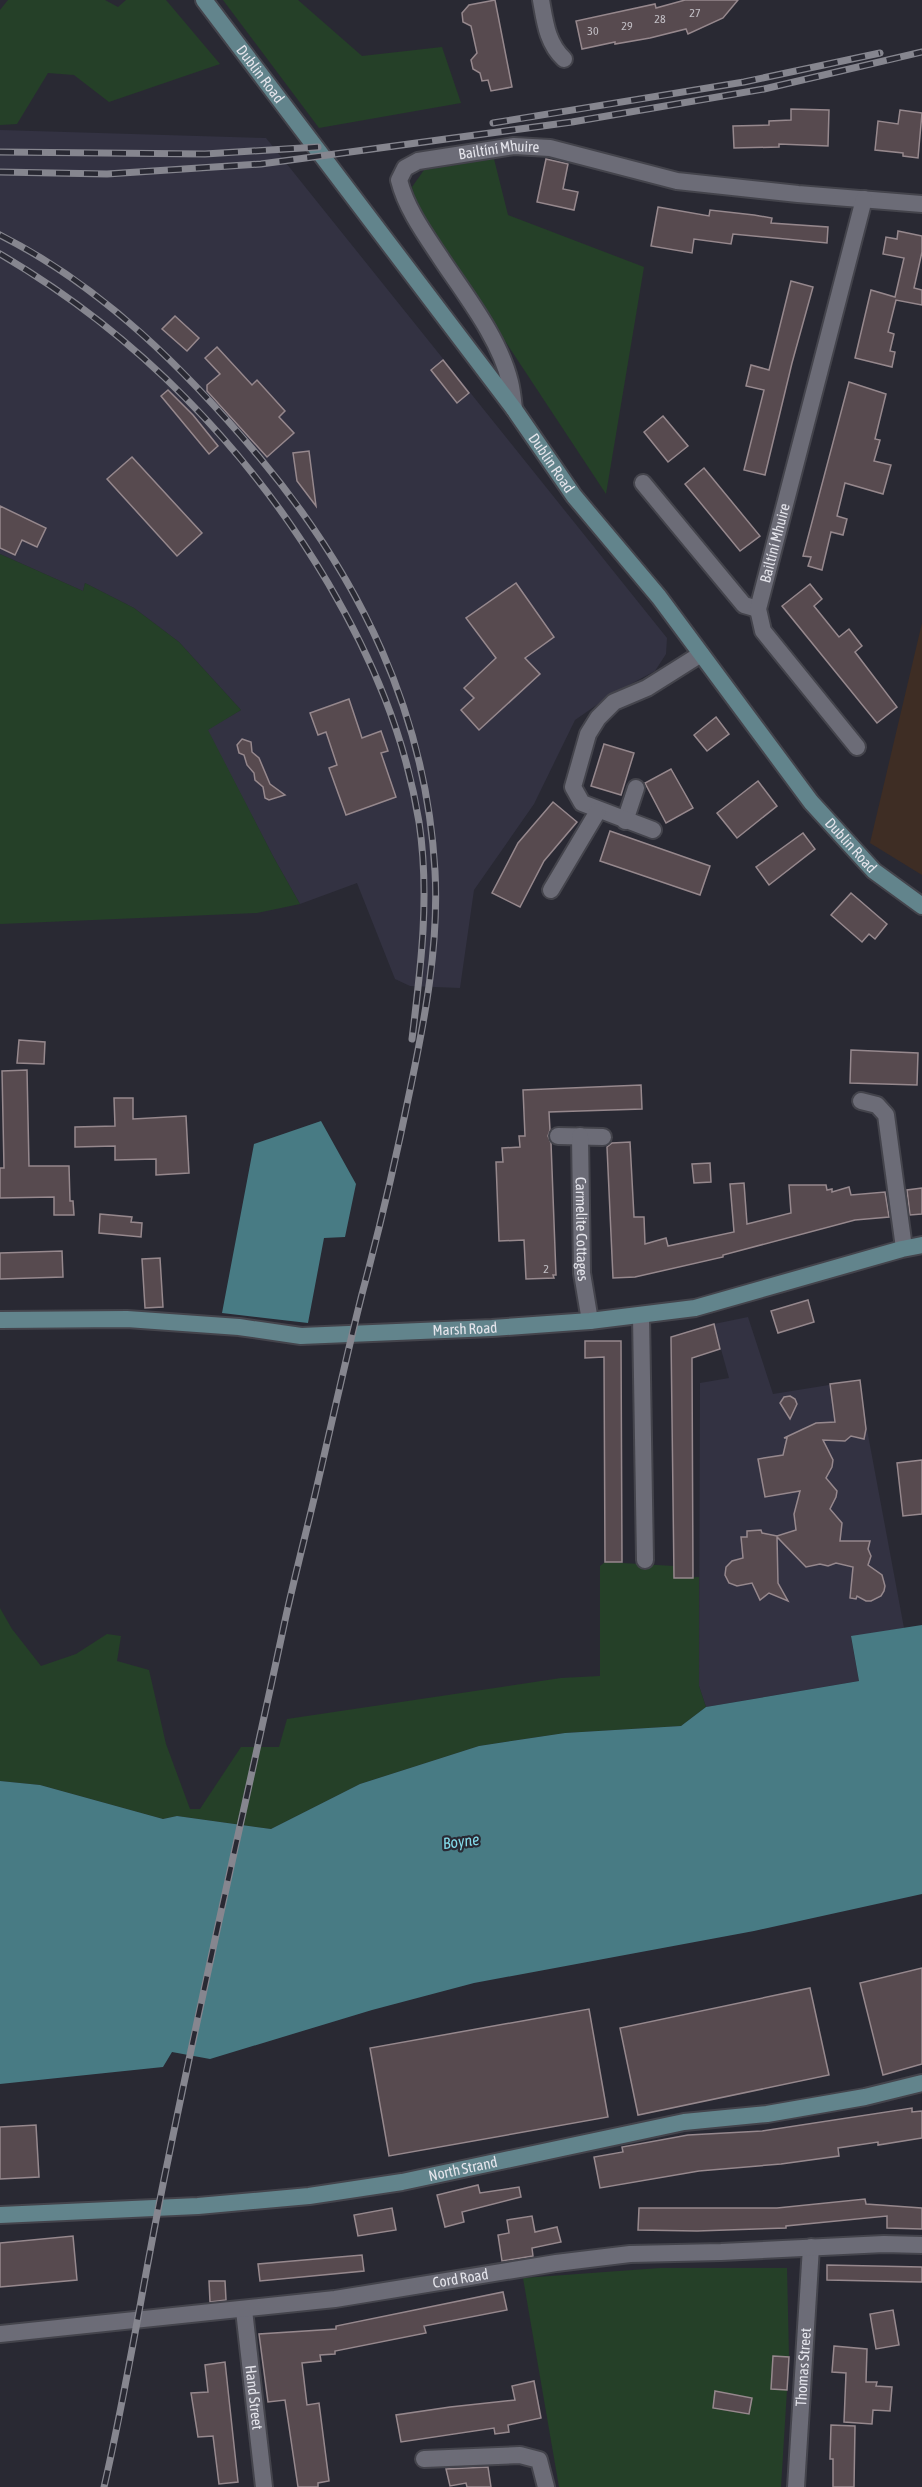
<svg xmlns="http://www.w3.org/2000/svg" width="922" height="2487" font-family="'Asap Condensed',sans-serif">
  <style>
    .built { fill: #333242 }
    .medical { fill: #3e2d24 }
    .green { fill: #254028 }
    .water { fill: #487b84 }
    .building { fill: #574a4f; stroke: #96888d; stroke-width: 1.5 }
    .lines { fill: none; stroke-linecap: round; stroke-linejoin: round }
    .minor-casing { stroke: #44444c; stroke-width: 20 }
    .tertiary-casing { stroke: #44444c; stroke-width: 20 }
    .secondary-casing { stroke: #44444c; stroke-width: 20 }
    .minor { stroke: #6c6c77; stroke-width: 16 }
    .tertiary { stroke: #6c6c77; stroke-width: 16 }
    .secondary { stroke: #62848c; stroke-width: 16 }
    .rail-casing { stroke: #86868f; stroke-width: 7 }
    .rail { stroke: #292933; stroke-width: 4.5; stroke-dasharray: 14; stroke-linecap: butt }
    .labels { text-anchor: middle; stroke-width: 4.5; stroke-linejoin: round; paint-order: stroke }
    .number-label { font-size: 12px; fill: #c1bec4 }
    .street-label { font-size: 15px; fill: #e4e4eb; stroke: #292933 }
    .water-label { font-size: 16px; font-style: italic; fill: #84dae9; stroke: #292933 }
  </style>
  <rect width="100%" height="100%" fill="#292933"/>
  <!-- built -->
  <g class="built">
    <polygon points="0,130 266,138 667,638 666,654 655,671 614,693 575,720 534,804 474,890 460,988 410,986 395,979 357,883 300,904 274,858 207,730 241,710 179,642 134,608 85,583 83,591 0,554"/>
    <polygon points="748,1317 773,1394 860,1380 866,1424 904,1628 851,1637 859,1681 706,1707 699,1686 700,1383 729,1378 714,1324"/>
  </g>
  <!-- medical -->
  <polygon class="medical" points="922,623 922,875 870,843"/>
  <!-- green -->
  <g class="green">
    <polygon points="8,0 105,0 118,7 126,0 166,0 220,64 109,102 74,75 48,73 17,124 0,125 0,10"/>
    <polygon points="223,0 298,0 362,56 442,47 461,103 319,128"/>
    <polygon points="494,159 508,215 644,267 606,494 418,209 412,187 424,170"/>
    <polygon points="0,554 83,591 85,583 134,608 179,642 241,710 208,730 274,858 300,904 257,913 0,924"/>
    <polygon points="605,1562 674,1566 674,1578 699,1577 699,1686 706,1707 681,1726 565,1733 479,1746 360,1784 271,1829 177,1816 163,1819 40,1785 0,1781 0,1608 12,1629 41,1666 76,1654 107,1634 121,1636 117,1661 149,1670 166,1744 190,1809 200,1809 241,1747 279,1747 287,1719 561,1678 600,1676 600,1566"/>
    <polygon points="660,2268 787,2268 789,2357 781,2487 559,2487 523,2278"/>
  </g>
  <!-- water -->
  <g class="water">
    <polygon points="321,1121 356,1184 345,1237 324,1238 308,1323 222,1313 254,1144"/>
    <polygon points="922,1625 922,1894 754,1931 474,1983 372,2010 210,2059 172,2052 163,2067 0,2084 0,1781 40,1785 163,1819 177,1816 271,1829 360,1784 479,1746 565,1733 681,1726 706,1707 859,1681 851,1636"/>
  </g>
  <!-- building -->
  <g class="building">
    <polygon points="495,0 512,87 491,91 488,80 482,81 480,73 473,69 471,60 477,53 471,26 463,22 462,13 469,5"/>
    <polygon points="685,0 738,0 723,18 688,34 686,29 650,38 615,44 615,42 582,49 576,21 655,4 656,8"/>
    <polygon points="791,109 829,110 828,146 779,144 779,147 734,148 733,126 769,125 769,121 791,120"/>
    <polygon points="900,110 922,113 918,158 903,156 903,153 875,150 878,121 898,124"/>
    <polygon points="546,159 568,164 563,189 578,192 574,210 537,202"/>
    <polygon points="658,207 709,216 710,210 754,215 772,218 771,223 828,227 827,243 733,234 731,244 694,239 692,253 651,246"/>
    <polygon points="898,231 922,236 922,252 914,288 922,290 922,305 896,300 888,332 894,334 890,351 895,352 892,367 855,358 871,290 895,297 904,258 883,254 886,237 897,239"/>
    <polygon points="791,281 813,287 792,363 765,475 744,470 764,390 746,386 751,365 769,370"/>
    <polygon points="175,316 199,338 187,351 162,329"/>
    <polygon points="217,347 252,385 257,380 285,411 279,417 294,433 267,457 207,391 207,385 220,374 205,358"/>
    <polygon points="443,360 469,393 457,403 431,370"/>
    <polygon points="849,382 886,394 875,439 880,440 874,461 891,465 883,494 845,483 837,516 847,519 843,535 831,532 822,570 808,566 811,557 803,556"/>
    <polygon points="168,390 193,415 218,446 209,454 161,396"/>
    <polygon points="663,416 688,446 668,462 644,432"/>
    <polygon points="309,451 316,506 297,481 293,453"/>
    <polygon points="132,457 202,533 177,556 107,479"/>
    <polygon points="704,468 760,536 740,551 685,484"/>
    <polygon points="0,506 46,528 37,547 22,540 15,555 0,548"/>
    <polygon points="516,583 554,637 525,658 540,674 479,730 461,710 474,698 464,688 496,658 466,618"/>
    <polygon points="810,584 822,599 814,606 839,637 849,629 862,646 855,652 897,707 877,723 782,606"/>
    <polygon points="349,699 362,738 381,731 388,751 381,753 396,797 346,815 329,768 337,765 326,732 318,735 310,713"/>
    <polygon points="716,717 729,734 707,751 694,735"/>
    <polygon points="242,739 251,742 252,752 259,758 270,784 285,795 269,800 265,798 263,787 255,780 254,773 247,765 244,755 239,753 237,745"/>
    <polygon points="604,744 634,753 621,795 591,786"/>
    <polygon points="671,769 693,808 666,823 645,783"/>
    <polygon points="758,781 777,806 737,838 717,813"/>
    <polygon points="553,802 577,822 544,861 520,907 492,893 518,843"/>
    <polygon points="610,831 710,866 700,895 600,861"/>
    <polygon points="803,833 815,849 769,885 756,867"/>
    <polygon points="851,893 887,924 875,939 869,934 862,942 831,915"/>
    <polygon points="19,1040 45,1042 44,1064 17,1063"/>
    <polygon points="851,1050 918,1053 917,1085 850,1083"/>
    <polygon points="27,1070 29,1166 69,1166 70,1201 73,1201 74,1215 54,1215 54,1197 0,1198 0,1168 4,1168 2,1071"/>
    <polygon points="641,1085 642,1109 549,1112 550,1130 548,1136 551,1143 556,1275 553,1275 554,1278 526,1279 524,1240 499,1241 496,1162 503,1162 502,1148 520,1147 519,1136 525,1136 523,1090"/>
    <polygon points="114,1098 133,1098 133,1119 186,1116 189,1173 156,1175 156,1159 115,1160 115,1146 75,1147 75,1127 115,1126"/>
    <polygon points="630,1142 634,1217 644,1217 645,1244 666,1238 668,1246 734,1232 730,1184 744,1183 747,1224 791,1213 789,1185 826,1185 827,1190 832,1189 832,1192 849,1187 851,1195 885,1192 889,1217 855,1220 723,1255 723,1257 635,1277 613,1278 607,1147 612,1143"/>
    <polygon points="710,1163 711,1182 694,1183 692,1164"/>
    <polygon points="922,1188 922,1214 910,1215 907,1190"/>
    <polygon points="100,1214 132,1217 131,1222 142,1223 141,1237 99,1233"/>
    <polygon points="62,1251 63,1277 0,1279 0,1253"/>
    <polygon points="160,1258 163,1307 145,1308 142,1259"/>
    <polygon points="808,1300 814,1322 778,1333 771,1311"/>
    <polygon points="714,1324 720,1349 692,1358 693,1578 674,1578 671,1337"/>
    <polygon points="585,1341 621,1341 622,1562 605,1562 604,1357 585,1358"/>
    <polygon points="860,1380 866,1429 864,1439 851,1436 845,1441 823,1440 833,1460 832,1467 826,1478 837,1491 836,1497 830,1509 842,1523 840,1541 870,1541 868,1549 871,1556 868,1565 882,1575 885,1586 884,1591 881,1596 871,1601 866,1601 857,1596 856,1599 850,1598 853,1567 836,1563 828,1566 820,1564 806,1567 777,1537 778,1583 788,1601 769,1593 760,1600 752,1583 737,1586 729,1583 725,1575 726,1567 732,1561 743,1558 741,1537 747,1537 747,1531 761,1530 762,1533 777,1536 796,1530 794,1514 800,1491 765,1497 758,1459 783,1455 787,1438 784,1438 816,1423 835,1422 830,1384"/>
    <polygon points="790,1396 795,1399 797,1404 790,1419 780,1403 784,1397"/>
    <polygon points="922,1460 922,1514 903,1516 897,1463"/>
    <polygon points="922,1968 922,2064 883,2075 860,1983"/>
    <polygon points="810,1988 829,2075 638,2115 620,2028"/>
    <polygon points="589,2009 608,2117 389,2156 370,2048"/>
    <polygon points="912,2108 912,2112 922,2111 922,2138 878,2145 878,2142 838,2148 839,2156 781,2164 699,2171 600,2188 594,2157 623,2152 622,2147 688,2135 762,2131"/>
    <polygon points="36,2125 39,2177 0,2179 0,2127"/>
    <polygon points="478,2185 480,2193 519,2187 521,2197 462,2212 464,2222 445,2227 437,2195"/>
    <polygon points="865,2199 866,2204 922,2208 922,2229 887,2228 887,2216 786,2226 786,2228 697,2231 638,2230 639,2208 777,2208"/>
    <polygon points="392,2208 396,2230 358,2236 354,2215"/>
    <polygon points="532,2216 535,2232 557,2227 561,2242 532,2248 533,2256 502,2261 498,2235 509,2233 507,2220"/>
    <polygon points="73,2236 77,2280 0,2287 0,2243"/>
    <polygon points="362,2255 364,2271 260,2281 258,2264"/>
    <polygon points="827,2265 922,2267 922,2282 827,2280"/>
    <polygon points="209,2281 225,2281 226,2300 210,2302"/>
    <polygon points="503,2292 507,2310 424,2326 426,2333 335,2351 335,2354 320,2355 321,2361 302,2363 307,2405 319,2403 329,2481 318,2483 318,2487 298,2487 285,2400 268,2402 259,2334 336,2329 336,2326"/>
    <polygon points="893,2310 899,2345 876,2349 870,2314"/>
    <polygon points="834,2346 867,2349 866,2382 877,2382 876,2386 892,2387 890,2411 873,2410 872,2424 844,2422 846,2373 832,2372"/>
    <polygon points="773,2356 789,2357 787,2390 771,2389"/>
    <polygon points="225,2362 238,2482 219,2484 213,2436 198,2437 191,2393 208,2392 205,2365"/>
    <polygon points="534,2381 541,2418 508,2425 509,2432 495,2434 494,2428 401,2442 396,2415 450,2407 515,2400 512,2386"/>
    <polygon points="715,2391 752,2398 749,2414 713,2408"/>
    <polygon points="831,2425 855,2426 854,2487 833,2487 833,2459 830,2459"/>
    <polygon points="488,2467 491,2487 467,2487 466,2483 450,2486 446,2469"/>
  </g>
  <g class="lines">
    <!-- minor casing -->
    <g class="minor-casing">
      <g id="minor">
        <path d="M541,0C545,22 547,43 564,59"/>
        <path id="s1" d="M514,409C513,400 512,390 510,382C499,337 465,295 440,257C424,233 406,208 399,180L405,168L418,161L514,146L550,148L677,181L798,194L922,204"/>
        <polyline points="643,483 744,605 758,609"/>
        <path id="s2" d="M857,747L763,631L758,609L864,199"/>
        <polyline points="625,821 636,788"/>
        <polyline points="653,830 582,803 573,787 588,734 598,718 614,702 647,688 701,654"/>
        <polyline points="551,890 598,811"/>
        <polyline points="861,1101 877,1105 886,1115 904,1248"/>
        <polyline points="558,1136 603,1137"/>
        <path id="s3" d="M580,1136L582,1273L590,1321"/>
        <polyline points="641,1316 645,1560"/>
        <path id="s4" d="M244,2310L264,2487"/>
        <polyline points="424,2459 520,2455 539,2460 546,2487"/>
        <path id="s5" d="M796,2487L811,2247"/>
      </g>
    </g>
    <!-- tertiary casing -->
    <g class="tertiary-casing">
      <g id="tertiary">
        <path id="s6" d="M0,2334L335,2299L556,2263L630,2254L721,2252L884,2244L922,2245"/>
      </g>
    </g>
    <!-- secondary casing -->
    <g class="secondary-casing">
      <g id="secondary">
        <path id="s7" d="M204,0L514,409L574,496L659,597L811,802L874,871L922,906"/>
        <path id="s8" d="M0,1320L127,1319L239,1327L301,1336L492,1328L590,1321L695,1308L902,1249L922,1245"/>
        <path id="s9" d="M0,2215L198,2206L309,2196L402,2182L684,2122L767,2114L865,2097L922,2083"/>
      </g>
    </g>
    <!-- minor -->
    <use href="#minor" class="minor"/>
    <!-- tertiary -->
    <use href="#tertiary" class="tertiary"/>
    <!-- secondary -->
    <use href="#secondary" class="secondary"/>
    <!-- rail casing -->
    <g class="rail-casing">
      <g id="rail">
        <polyline points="493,123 744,82 880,53"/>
        <polyline points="0,152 205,154 318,147"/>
        <polyline points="0,172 107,174 261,164 572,122 764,89 922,52"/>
        <path d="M0,235C103,287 186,370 260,458C360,578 426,713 435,871C439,945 425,1018 410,1090C396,1159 380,1227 362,1294C346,1358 332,1422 317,1486C306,1534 293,1582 283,1630C245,1807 204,1983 168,2160C145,2269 129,2379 104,2487"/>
        <path d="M0,254C137,334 248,448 328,583C372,658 405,735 419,822C430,895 421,966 412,1039"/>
      </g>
    </g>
    <!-- rail -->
    <use href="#rail" class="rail"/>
  </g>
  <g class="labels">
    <!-- number labels -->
    <g class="number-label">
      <text x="695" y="17">27</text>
      <text x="660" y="23">28</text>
      <text x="627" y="30">29</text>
      <text x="593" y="35">30</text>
      <text x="546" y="1273">2</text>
    </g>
    <!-- street labels -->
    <g class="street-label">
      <text dy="5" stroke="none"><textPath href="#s7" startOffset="93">Dublin Road</textPath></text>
      <text dy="5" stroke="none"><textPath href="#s1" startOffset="369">Bailtíní Mhuire</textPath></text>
      <text dy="5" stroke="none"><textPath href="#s7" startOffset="579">Dublin Road</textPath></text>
      <text dy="5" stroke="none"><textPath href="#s2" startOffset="240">Bailtíní Mhuire</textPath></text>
      <text dy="5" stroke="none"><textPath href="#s7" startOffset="1065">Dublin Road</textPath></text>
      <text dy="5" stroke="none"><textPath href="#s3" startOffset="93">Carmelite Cottages</textPath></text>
      <text dy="5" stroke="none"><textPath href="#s8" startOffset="466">Marsh Road</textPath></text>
      <text dy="5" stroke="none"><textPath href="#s9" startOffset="466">North Strand</textPath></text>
      <text dy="5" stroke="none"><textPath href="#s6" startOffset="464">Cord Road</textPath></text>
      <text dy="5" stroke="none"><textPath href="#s5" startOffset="120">Thomas Street</textPath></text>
      <text dy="5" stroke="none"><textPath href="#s4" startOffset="88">Hand Street</textPath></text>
    </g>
    <!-- water labels -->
    <g class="water-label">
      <text transform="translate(461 1841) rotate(-7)" y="6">Boyne</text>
    </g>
  </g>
</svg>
